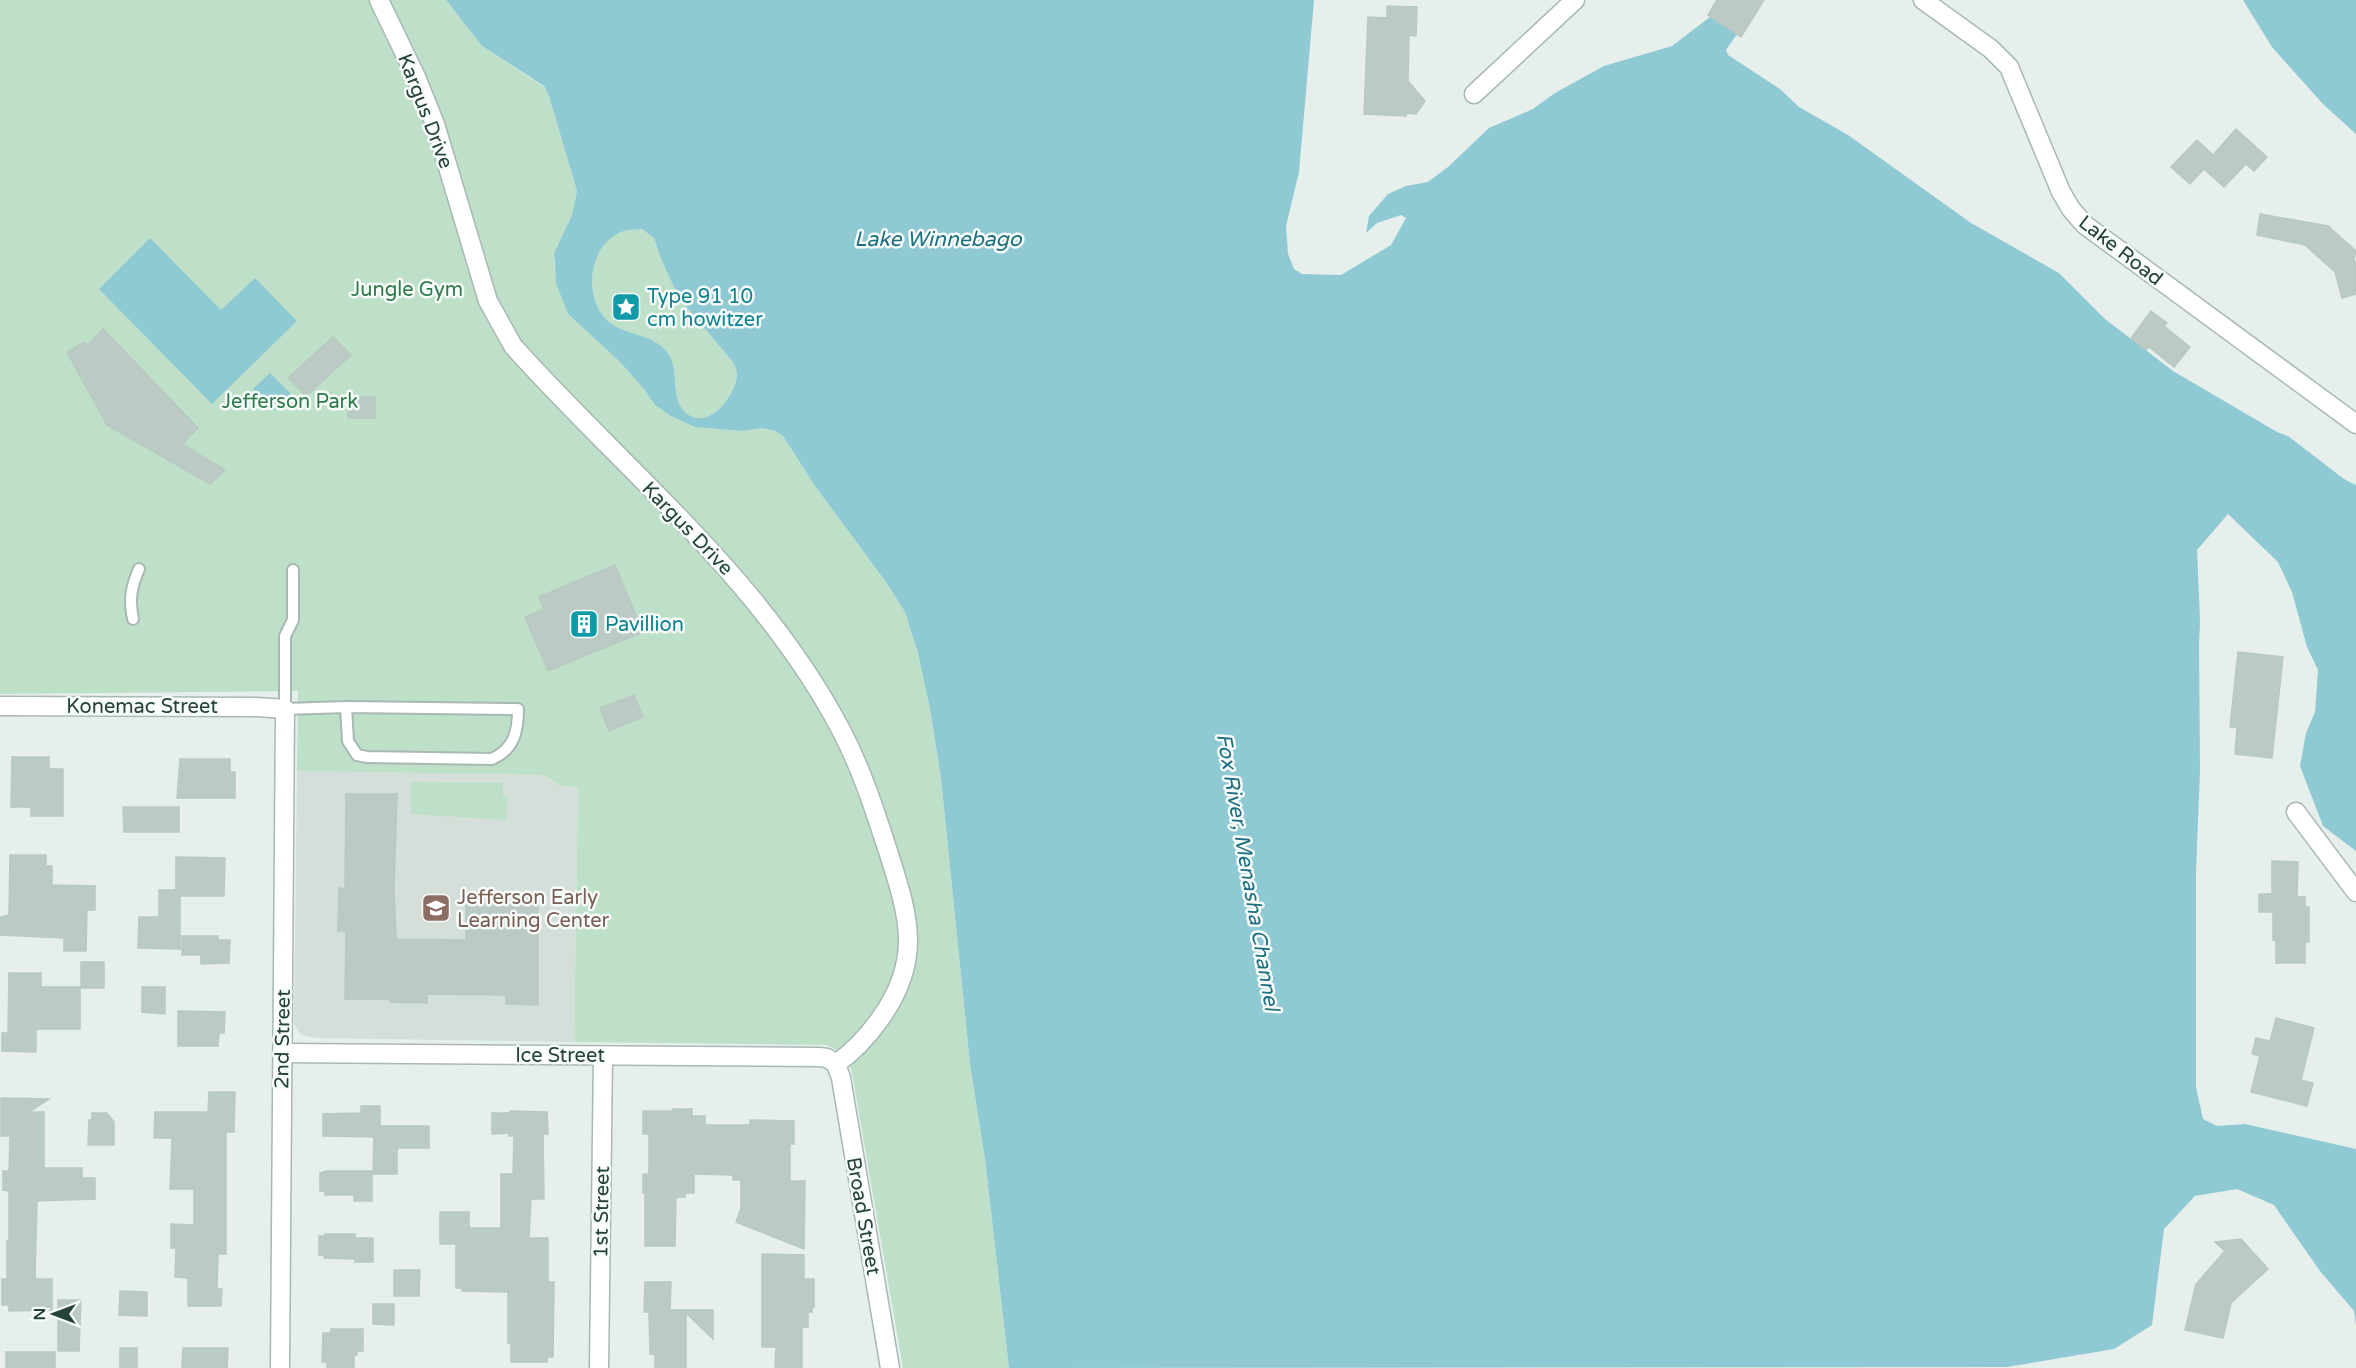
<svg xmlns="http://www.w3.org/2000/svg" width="2356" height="1368" font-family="'Varela Round',sans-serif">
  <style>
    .built { fill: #d4dfda }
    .green { fill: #bfe0c8 }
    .water { fill: #8ec9d4; fill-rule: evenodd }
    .building { fill: #bbcac4; stroke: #b8c9c2; stroke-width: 1.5 }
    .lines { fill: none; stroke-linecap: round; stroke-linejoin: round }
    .service-casing { stroke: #a8b8b2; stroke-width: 14 }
    .minor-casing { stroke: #a8b8b2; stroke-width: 21 }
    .service { stroke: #fff; stroke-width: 10 }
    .minor { stroke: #fff; stroke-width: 18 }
    .labels { text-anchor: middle; stroke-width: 5; stroke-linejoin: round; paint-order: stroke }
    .street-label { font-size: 20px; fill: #24423a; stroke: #f7fbf9 }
    .park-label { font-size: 20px; fill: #2d7a4b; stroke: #f7fbf9 }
    .culture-label { font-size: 20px; fill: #0d838f; stroke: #f7fbf9; text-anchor: start }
    .education-label { font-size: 20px; fill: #785e54; stroke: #f7fbf9; text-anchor: start }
    .water-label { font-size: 21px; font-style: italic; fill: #1c6f80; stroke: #f7fbf9 }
  </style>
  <rect width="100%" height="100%" fill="#e6efeb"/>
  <!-- built -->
  <polygon class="built" points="297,771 544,775 549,780 560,786 578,787 574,1042 316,1038 301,1035 294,1024"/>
  <!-- green -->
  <g class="green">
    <path d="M0,0H446L482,46L544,87L549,96L577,191L572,215L554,253V267L568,314L620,362L644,389L655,405L705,428L742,431L762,428L775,431L783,436L815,486L886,582L905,612L918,653L930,709L941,778L970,1064L985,1159L1009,1368H903L852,1073C849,1057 841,1051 826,1045L574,1042L578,787L560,786L543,775L297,771L298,691L0,694Z"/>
    <path d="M642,229L654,238L661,259L679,298L732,361C734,365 737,369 737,374C737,393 711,429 689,415C667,401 682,370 667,352C651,331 621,337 604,317C583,292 590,241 624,231C629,229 636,230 642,229Z"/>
    <polygon points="411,782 503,783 503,796 507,797 506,820 411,814"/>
  </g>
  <!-- water -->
  <g class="water">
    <path d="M446,0H1314L1299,172L1286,226L1288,254L1294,269L1302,274L1341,275L1391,245L1406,218L1401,215L1377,223L1366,233L1369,216L1388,194L1406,186L1428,182L1448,167L1489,128L1533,109L1555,93L1604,66L1672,46L1710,17L1737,34L1726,50L1728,55L1780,89L1799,107L1848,135L1971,223L2059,273L2105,319L2173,371L2277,432L2288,436L2344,479L2356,485V851L2323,826L2300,766L2306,733L2315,712L2318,670L2307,647L2292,592L2278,562L2228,514L2197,550L2200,622L2199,645L2200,770L2196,872V1087L2203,1119L2217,1126L2245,1124L2356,1149V1325L2354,1311L2320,1271L2274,1205L2237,1189L2195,1196L2164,1229L2152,1325L2114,1349L2007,1367L1009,1368L985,1159L970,1064L941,778L930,709L918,653L905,612L886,582L815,486L783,436L775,431L762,428L742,431L695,427L671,416L655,405L644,389L620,362L568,314L556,283L554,253L572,215L577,191L549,96L544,86L482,46ZM642,229L654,238L661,259L679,298L732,361C734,365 737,369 737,374C737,393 711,429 689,415C667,401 682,370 667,352C651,331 621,337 604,317C583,292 590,242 624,231C629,229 636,230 642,229Z"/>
    <polygon points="2243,0 2356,0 2356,134 2323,104 2272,47"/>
    <polygon points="150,238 221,310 255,278 297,321 212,404 99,289"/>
    <polygon points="270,373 291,394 274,411 262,399 259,400 255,396 257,394 253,389"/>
  </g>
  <!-- building -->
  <g class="building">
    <polygon points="1717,0 1764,0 1741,37 1708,15"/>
    <polygon points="1387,6 1417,7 1416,36 1409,35 1408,81 1425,101 1416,114 1406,113 1406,116 1364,114 1368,17 1387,18"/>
    <polygon points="2236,129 2267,157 2254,171 2246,164 2224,187 2204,169 2190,184 2171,167 2197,140 2213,155"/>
    <polygon points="2260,214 2328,226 2356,251 2354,259 2356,266 2356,294 2342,298 2335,272 2305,245 2257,235"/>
    <polygon points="2151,311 2167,323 2164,326 2190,347 2174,367 2149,347 2146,350 2131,338"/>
    <polygon points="103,329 198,428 182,444 225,470 210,484 107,425 67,352 84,342 88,345"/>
    <polygon points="333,337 351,355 306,396 288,378"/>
    <rect x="348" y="397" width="27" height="21"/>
    <polygon points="615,565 643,632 548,671 525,617 544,609 539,597"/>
    <polygon points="2238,652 2283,657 2272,758 2235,754 2237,727 2230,727"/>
    <polygon points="634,695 643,717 609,731 600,708"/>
    <polygon points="12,757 49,757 49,769 63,769 63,816 31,816 31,807 11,807"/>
    <polygon points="180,759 230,759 230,772 235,772 235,798 177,798"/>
    <polygon points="346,794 397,794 394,890 396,939 466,940 466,901 480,901 480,892 538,893 538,1005 506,1004 506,995 427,994 427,1003 390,1002 390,999 345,999 346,931 338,931 339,888 345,889"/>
    <polygon points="123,807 179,807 179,832 124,832"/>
    <polygon points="10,855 46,855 46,866 52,866 52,885 95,886 95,910 87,910 86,951 64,951 64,938 0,935 0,917 9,915"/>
    <polygon points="176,857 225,858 224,896 180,896 180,949 138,948 139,917 159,917 159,890 176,890"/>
    <polygon points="2272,861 2298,862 2297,897 2305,897 2305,907 2309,907 2309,942 2305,942 2305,963 2276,963 2276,941 2273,940 2273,912 2259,912 2259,894 2272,894"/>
    <polygon points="182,936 218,936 218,940 230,940 229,963 201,964 201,955 182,955"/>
    <rect x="81" y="962" width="23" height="26"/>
    <polygon points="9,973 41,973 41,987 80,987 80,1029 36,1029 36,1052 2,1051 2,1033 8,1033"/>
    <polygon points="142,987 165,987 165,1014 142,1012"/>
    <polygon points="178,1011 225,1012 224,1033 219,1033 218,1046 178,1046"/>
    <polygon points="2276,1018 2314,1028 2301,1080 2313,1083 2307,1106 2251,1092 2260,1056 2252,1054 2256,1038 2270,1041"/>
    <polygon points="209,1092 235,1092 234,1132 226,1132 226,1254 218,1254 217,1289 222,1289 221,1306 188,1306 188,1278 175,1277 176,1248 171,1248 171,1224 194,1225 194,1189 170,1189 172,1138 154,1138 155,1112 208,1112"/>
    <polygon points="1,1098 49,1099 29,1112 44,1112 44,1168 82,1168 82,1178 95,1178 95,1199 37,1201 35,1279 52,1279 52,1310 9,1311 9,1305 2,1305 2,1279 7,1279 7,1241 9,1241 9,1191 3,1190 3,1171 9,1171 10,1136 1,1136"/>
    <polygon points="361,1106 380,1106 380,1126 429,1126 429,1148 397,1148 397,1174 373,1174 374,1137 323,1136 323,1114 361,1113"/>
    <polygon points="673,1109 692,1109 692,1116 705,1116 705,1125 750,1125 750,1120 794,1121 794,1144 790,1144 790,1181 805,1181 804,1249 736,1222 741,1208 741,1180 733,1180 733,1175 694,1174 694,1193 685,1193 685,1197 676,1197 675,1246 645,1246 645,1193 643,1193 643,1174 649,1174 649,1134 643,1134 643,1111 673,1111"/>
    <polygon points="510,1111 547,1112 548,1134 543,1134 544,1199 531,1199 529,1238 548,1238 548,1282 554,1282 553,1357 547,1357 547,1362 511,1362 511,1343 508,1343 508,1292 462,1291 462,1288 456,1288 456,1244 440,1244 440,1212 469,1212 469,1228 501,1228 501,1174 513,1174 514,1136 509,1136 509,1133 492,1134 492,1113 510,1113"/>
    <polygon points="92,1113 107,1113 114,1122 114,1145 88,1145 89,1120 92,1120"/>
    <polygon points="326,1171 372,1171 372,1201 354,1201 354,1195 325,1195 325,1191 320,1191 320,1173"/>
    <polygon points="325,1234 355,1234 355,1238 373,1238 373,1262 355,1262 355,1259 324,1258 324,1255 319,1255 319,1236 325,1236"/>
    <polygon points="2241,1239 2268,1269 2231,1303 2223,1338 2185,1330 2196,1284 2225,1251 2215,1242"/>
    <polygon points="762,1254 804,1255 804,1279 814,1279 814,1307 812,1307 812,1312 808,1312 808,1327 802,1327 802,1368 775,1368 776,1347 762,1347"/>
    <polygon points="394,1270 420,1270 419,1296 394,1296"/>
    <polygon points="645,1282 671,1282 670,1310 713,1310 713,1339 686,1313 686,1368 655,1368 655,1355 650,1354 649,1312 644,1312"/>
    <polygon points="120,1291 147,1292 147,1316 119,1315"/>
    <polygon points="58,1300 81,1300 79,1351 58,1351"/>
    <polygon points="373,1304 394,1304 394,1325 373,1324"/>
    <polygon points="331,1329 363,1329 363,1351 357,1351 357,1355 354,1355 354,1368 327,1368 327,1362 322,1362 323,1333 331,1333"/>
    <rect x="120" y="1348" width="17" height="20"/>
    <polygon points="183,1348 228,1348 227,1368 182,1368"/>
    <rect x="6" y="1352" width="49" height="16"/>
  </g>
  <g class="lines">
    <!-- service casing -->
    <g class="service-casing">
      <g id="service">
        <path d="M293,570V620L285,636V709L346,707L518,709C518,732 514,749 492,759L367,757L357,755L348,741L346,707"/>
        <path d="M133,619C129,600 131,587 139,569"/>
      </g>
    </g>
    <!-- minor casing -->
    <g class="minor-casing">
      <g id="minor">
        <path d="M379,0L416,77L435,124L488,301L513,346C625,471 762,579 841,730C861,768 874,808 887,848C908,914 924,958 880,1019C868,1036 853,1052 836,1064"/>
        <polyline points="1923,0 1991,49 2009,67 2061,192 2071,209 2085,225 2356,424"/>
        <polyline points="1474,94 1575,0"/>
        <polyline points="0,706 257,707 285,709 280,1368"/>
        <polyline points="2296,812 2356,892"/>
        <polyline points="282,1053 819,1057 827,1058 836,1064"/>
        <polyline points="836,1064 841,1078 890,1368"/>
        <polyline points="599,1368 603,1056"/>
      </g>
    </g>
    <!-- service -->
    <use href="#service" class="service"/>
    <!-- minor -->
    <use href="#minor" class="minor"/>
  </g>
  <!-- icons -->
  <defs>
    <g id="sight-square" transform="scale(1.5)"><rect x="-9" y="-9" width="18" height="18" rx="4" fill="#0f9aa8" stroke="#f7fbf9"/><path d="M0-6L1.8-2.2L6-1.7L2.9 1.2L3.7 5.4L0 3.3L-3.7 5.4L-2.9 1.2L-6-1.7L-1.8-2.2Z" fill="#fff"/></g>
    <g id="building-square" transform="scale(1.5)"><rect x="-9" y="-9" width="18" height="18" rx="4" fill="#0f9aa8" stroke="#f7fbf9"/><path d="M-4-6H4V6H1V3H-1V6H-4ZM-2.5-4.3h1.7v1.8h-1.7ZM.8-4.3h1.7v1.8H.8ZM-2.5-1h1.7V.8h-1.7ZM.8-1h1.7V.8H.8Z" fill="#fff"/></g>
    <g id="school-square" transform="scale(1.5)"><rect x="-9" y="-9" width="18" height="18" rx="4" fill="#8d6e63" stroke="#f7fbf9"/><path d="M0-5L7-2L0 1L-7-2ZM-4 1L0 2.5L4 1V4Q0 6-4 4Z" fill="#fff"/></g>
  </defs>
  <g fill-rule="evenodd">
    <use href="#sight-square" x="626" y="307"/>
    <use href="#building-square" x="584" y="624"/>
    <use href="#school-square" x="436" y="908"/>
  </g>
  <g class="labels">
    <!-- street labels -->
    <g class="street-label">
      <text transform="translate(426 111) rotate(69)" y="7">Kargus Drive</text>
      <text transform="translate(2121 250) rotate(38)" y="7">Lake Road</text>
      <text transform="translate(688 528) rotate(46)" y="7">Kargus Drive</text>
      <text x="142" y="713">Konemac Street</text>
      <text transform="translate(282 1039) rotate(-89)" y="7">2nd Street</text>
      <text x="560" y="1062">Ice Street</text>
      <text transform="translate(601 1212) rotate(-89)" y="7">1st Street</text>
      <text transform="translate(864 1216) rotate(80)" y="7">Broad Street</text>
    </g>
    <!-- park labels -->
    <g class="park-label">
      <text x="407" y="296">Jungle Gym</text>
      <text x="290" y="408">Jefferson Park</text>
    </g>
    <!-- culture labels -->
    <g class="culture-label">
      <text x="647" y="303">Type 91 10<tspan x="647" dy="23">cm howitzer</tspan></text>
      <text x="605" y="631">Pavillion</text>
    </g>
    <!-- education labels -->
    <g class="education-label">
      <text x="457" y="904">Jefferson Early<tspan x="457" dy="23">Learning Center</tspan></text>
    </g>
    <!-- water labels -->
    <g class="water-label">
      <text x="938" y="246">Lake Winnebago</text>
      <text transform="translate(1248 872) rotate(80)" y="7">Fox River, Menasha Channel</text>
    </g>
  </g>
  <!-- north arrow -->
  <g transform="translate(54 1314) rotate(270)" stroke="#f7fbf9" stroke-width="4.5" paint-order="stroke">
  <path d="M0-4.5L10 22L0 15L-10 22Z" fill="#24423a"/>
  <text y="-9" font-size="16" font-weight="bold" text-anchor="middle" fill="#24423a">N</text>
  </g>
</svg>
